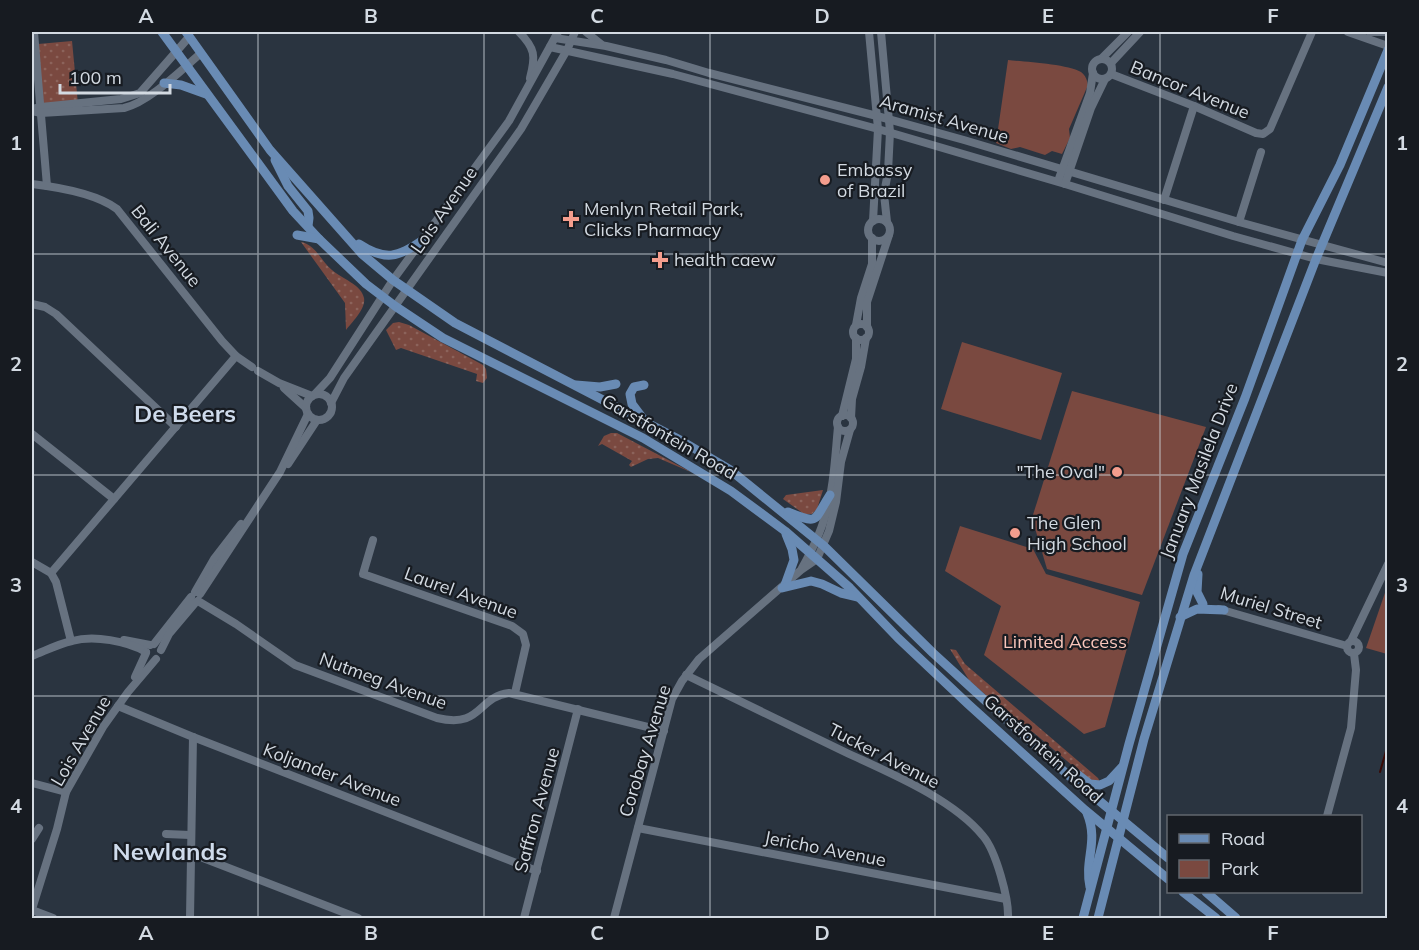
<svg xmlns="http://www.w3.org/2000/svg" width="1419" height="950" font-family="Mulish,sans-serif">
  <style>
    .grass { fill: url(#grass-dots) }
    .park { fill: #7a4940 }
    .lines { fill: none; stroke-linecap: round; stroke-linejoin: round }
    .stream { stroke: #380a05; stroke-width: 2 }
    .minor { stroke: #677280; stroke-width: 8 }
    .major { stroke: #698bb4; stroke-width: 9 }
    .grid { fill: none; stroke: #d3dae2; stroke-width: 1.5; stroke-opacity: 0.55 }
    .poi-dot { fill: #f49d8d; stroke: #171b21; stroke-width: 2 }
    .labels { text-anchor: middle; stroke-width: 4.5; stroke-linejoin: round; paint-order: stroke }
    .street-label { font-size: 18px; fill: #d3dae2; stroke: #171b21 }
    .poi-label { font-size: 18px; fill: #d3dae2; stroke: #171b21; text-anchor: start }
    .park-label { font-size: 18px; fill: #fac6bb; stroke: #171b21 }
    .district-label { font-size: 24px; font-weight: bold; fill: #cfdbeb; stroke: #171b21 }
    .neatline { fill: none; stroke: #d3dae2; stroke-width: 2 }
    .grid-label { font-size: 20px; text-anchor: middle; font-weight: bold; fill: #d3dae2 }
  </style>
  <defs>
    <pattern id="grass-dots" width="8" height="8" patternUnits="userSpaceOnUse" patternTransform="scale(1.5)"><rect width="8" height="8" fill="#7a4940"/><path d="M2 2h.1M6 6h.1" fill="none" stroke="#8c635b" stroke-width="1.8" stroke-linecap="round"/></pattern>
  </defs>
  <rect width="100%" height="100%" fill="#2a3440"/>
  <!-- grass -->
  <g class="grass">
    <polygon points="72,41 78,104 43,103 38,44"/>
    <path d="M301,242C316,245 321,261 332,270C341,278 362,285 364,298C366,309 352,322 346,330L345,303Z"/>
    <polygon points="399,322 409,325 483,365 486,369 487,378 483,383 476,381 477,374 401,348 396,350 386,330 393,323"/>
    <polygon points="611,433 617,433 693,473 658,458 648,459 631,467 629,465 632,461 602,444 598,446 604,436"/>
    <polygon points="823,490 817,509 812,514 804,514 783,499 786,495"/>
    <polygon points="950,649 956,650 965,664 1098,778 1100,782 1093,783 1034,733 1017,723 969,680"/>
  </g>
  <!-- park -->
  <g class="park">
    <path d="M1008,60C1026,62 1067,64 1081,72C1086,76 1087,80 1088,85L1069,129L1070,138L1062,154L1052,151L1045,155L1020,147L1011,149L996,143Z"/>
    <polygon points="962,342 1062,373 1041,440 941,409"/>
    <polygon points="1072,391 1206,427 1142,595 1047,569 1032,518"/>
    <polygon points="960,526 1033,549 1046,574 1140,602 1105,727 1084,734 984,655 1001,606 945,571"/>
    <polygon points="1387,587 1388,654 1387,654 1366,648"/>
  </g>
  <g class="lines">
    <!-- stream -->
    <polyline class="stream" points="1380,772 1388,744"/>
    <!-- minor -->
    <g class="minor">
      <polyline points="34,32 47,186"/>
      <path d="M519,32C535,48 536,56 530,78"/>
      <polyline points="586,32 601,44"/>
      <polyline points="869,32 878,129 873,221"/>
      <polyline points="881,32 890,132 888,172 884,194 887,222"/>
      <polyline points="1348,32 1388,46"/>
      <polyline points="1370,32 1385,32"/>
      <polyline points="555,38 606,46 666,60 709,73 877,116 964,140 1239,222 1388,263"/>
      <polyline points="550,47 673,74 878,129 1065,184 1233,236 1316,259 1388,273"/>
      <polyline points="1102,58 1128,32"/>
      <circle cx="1102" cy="69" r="10"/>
      <polyline points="1111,63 1140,32"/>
      <polyline points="1111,74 1194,106 1256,133 1263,134 1270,129 1312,32"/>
      <polyline points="32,109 41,107 121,99 140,93 189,37"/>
      <path d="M32,111L41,113L124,108C149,102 180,71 200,54"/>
      <polyline points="1058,181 1090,93 1093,73"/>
      <path d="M32,184C57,187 97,194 117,209L222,341L236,356L252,367"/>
      <polyline points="1065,184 1091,108 1105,79"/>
      <polyline points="1164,200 1194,106"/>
      <circle cx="879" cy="230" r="11"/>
      <polyline points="1239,222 1261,152"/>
      <polyline points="32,304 45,307 56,314 176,427"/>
      <circle cx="861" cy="332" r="8"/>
      <polyline points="856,325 861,298 872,264 872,238"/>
      <polyline points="867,327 867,302 889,235"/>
      <polyline points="258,371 279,383 312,396"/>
      <polyline points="284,388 306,408"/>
      <circle cx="319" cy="407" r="13"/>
      <polyline points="315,394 330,378 393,280 509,121 558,32"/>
      <polyline points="331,403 344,378 521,129 567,50 575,32"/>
      <circle cx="845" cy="423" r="8"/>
      <polyline points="842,416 856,359 856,338"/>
      <polyline points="851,418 852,399 861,367 866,338"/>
      <polyline points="32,434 114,499"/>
      <polyline points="288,464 317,420"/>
      <polyline points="373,540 363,574 512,626 523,634 526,645 515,693"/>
      <polyline points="32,562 51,573 56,582 71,641"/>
      <path d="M802,568C811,552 820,535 825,516C834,488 835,457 838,427"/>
      <polyline points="51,573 236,356"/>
      <polyline points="195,592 214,559 241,524"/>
      <polyline points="200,594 280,472 308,414"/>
      <path d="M198,601L236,624L295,665L437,718C482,729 477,697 509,693L664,731"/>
      <polyline points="1219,609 1347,646"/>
      <polyline points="124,640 150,645"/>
      <circle cx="1353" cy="647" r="6"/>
      <polyline points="1351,641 1388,564"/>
      <polyline points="154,644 191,597"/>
      <polyline points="161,650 169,634 196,602"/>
      <path d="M32,656C45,651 58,644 72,641C94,635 127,641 146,652"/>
      <path d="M686,675C740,701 793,727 847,753C890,773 953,799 983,836C996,851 1009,899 1008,918"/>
      <polyline points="135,677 146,653"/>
      <polyline points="118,706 193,737 537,871"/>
      <polyline points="32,783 66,792"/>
      <polyline points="1327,816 1351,728 1356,670 1354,654"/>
      <polyline points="638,828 1006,899"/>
      <polyline points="166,834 190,835"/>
      <polyline points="32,839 39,828"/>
      <polyline points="190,853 358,918"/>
      <polyline points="32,909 57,829 66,792 103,727 128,692 156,659"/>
      <polyline points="32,910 53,918"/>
      <polyline points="190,918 193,737"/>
      <polyline points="524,918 578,709"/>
      <polyline points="614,918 672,699 682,681 699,659 801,570 817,559 829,531 836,502 841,462 850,430"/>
    </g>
    <!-- major -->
    <g class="major">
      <polyline points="162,32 293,211 319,239 366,284 395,306 443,338 643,438 731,491 785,531 850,588 898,638 968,704 1085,810 1168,879"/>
      <polyline points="186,32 270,150 362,254 393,280 455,323 680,440 729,469 824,546 933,653 990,705 1067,774 1168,858"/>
      <polyline points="164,83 181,85 206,94"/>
      <polyline points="275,160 288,186 308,211 309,218 308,226"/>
      <polyline points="297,235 319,239"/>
      <path d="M359,244C385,261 398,258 423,240"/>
      <polyline points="576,385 600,387 616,384"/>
      <polyline points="644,385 634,387 630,394 632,404 644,420"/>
      <path d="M788,512C820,525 813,521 830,495"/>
      <polyline points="1198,574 1197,592 1203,604"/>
      <polyline points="785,585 794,560 792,549 786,534"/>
      <polyline points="782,588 811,581 822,584 841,593 858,597"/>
      <polyline points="1180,617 1197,609 1224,610"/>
      <polyline points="1067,774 1077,774 1090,784 1100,785 1109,781 1122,767"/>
      <path d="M1087,813C1099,842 1084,859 1090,887"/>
      <polyline points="1183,892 1216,918"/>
      <polyline points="1206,892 1236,918"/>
      <polyline points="1083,918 1129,744 1183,554 1245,398 1302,240 1340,165 1388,50"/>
      <polyline points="1098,918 1144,739 1194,575 1316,259 1388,87"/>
    </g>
  </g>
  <!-- grid -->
  <path class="grid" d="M258,32V918M484,32V918M710,32V918M935,32V918M1160,32V918M32,254H1388M32,475H1388M32,696H1388"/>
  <!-- markers -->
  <g class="poi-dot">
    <circle cx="825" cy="180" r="6"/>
    <path d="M568 210h6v6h6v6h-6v6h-6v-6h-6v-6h6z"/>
    <path d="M657 251h6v6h6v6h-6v6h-6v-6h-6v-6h6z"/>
    <circle cx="1117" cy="472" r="6"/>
    <circle cx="1015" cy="533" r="6"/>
  </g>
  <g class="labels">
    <!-- street labels -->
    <g class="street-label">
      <text transform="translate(1190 90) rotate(22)" y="6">Bancor Avenue</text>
      <text transform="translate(944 119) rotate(16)" y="6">Aramist Avenue</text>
      <text transform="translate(444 210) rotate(-55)" y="6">Lois Avenue</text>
      <text transform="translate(166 246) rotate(51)" y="6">Bali Avenue</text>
      <text transform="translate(669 437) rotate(30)" y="6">Garstfontein Road</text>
      <text transform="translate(1199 471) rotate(-69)" y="6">January Masilela Drive</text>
      <text transform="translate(461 593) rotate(20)" y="6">Laurel Avenue</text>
      <text transform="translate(1271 608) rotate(17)" y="6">Muriel Street</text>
      <text transform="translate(383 681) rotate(20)" y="6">Nutmeg Avenue</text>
      <text transform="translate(81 741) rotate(-60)" y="6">Lois Avenue</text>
      <text transform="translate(1043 749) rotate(42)" y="6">Garstfontein Road</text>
      <text transform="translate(645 751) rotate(-73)" y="6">Corobay Avenue</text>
      <text transform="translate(884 756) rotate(27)" y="6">Tucker Avenue</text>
      <text transform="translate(332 775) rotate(21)" y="6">Koljander Avenue</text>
      <text transform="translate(537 810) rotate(-75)" y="6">Saffron Avenue</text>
      <text transform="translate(825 849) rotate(11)" y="6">Jericho Avenue</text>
    </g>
    <!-- poi labels -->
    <g class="poi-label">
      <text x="837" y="176">Embassy<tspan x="837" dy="21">of Brazil</tspan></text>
      <text x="584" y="215">Menlyn Retail Park,<tspan x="584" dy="21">Clicks Pharmacy</tspan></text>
      <text x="674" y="266">health caew</text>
      <text x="1105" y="478" text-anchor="end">"The Oval"</text>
      <text x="1027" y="529">The Glen<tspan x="1027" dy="21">High School</tspan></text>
    </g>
    <!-- park labels -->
    <g class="park-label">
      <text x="1065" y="648">Limited Access</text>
    </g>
    <!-- district labels -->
    <g class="district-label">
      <text x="185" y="422">De Beers</text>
      <text x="170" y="860">Newlands</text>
    </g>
  </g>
  <!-- border -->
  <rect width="1419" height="950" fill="none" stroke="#171b21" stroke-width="66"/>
  <!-- legend -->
  <rect x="1167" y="815" width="195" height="78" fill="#171b21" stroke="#62676e" stroke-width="1.5"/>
  <rect x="1179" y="834" width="30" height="9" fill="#698bb4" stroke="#62676e" stroke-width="1.5"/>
  <text x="1221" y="845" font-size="18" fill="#d3dae2">Road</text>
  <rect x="1179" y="860" width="30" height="18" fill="#7a4940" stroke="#62676e" stroke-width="1.5"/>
  <text x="1221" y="875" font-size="18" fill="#d3dae2">Park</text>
  <!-- scale -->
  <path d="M60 84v9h110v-9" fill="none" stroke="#d3dae2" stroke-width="3"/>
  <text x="69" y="84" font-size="18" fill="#d3dae2" stroke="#171b21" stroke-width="4.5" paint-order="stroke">100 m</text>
  <rect x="33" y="33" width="1353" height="884" class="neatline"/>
  <g class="grid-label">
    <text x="146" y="23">A</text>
    <text x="371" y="23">B</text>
    <text x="597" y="23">C</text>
    <text x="822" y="23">D</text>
    <text x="1048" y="23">E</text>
    <text x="1273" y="23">F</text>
    <text x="16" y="150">1</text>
    <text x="1402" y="150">1</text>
    <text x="16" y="371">2</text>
    <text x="1402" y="371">2</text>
    <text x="16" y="592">3</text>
    <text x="1402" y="592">3</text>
    <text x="16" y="813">4</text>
    <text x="1402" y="813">4</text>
    <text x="146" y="940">A</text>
    <text x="371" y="940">B</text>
    <text x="597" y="940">C</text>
    <text x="822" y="940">D</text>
    <text x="1048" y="940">E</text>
    <text x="1273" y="940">F</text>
  </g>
</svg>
